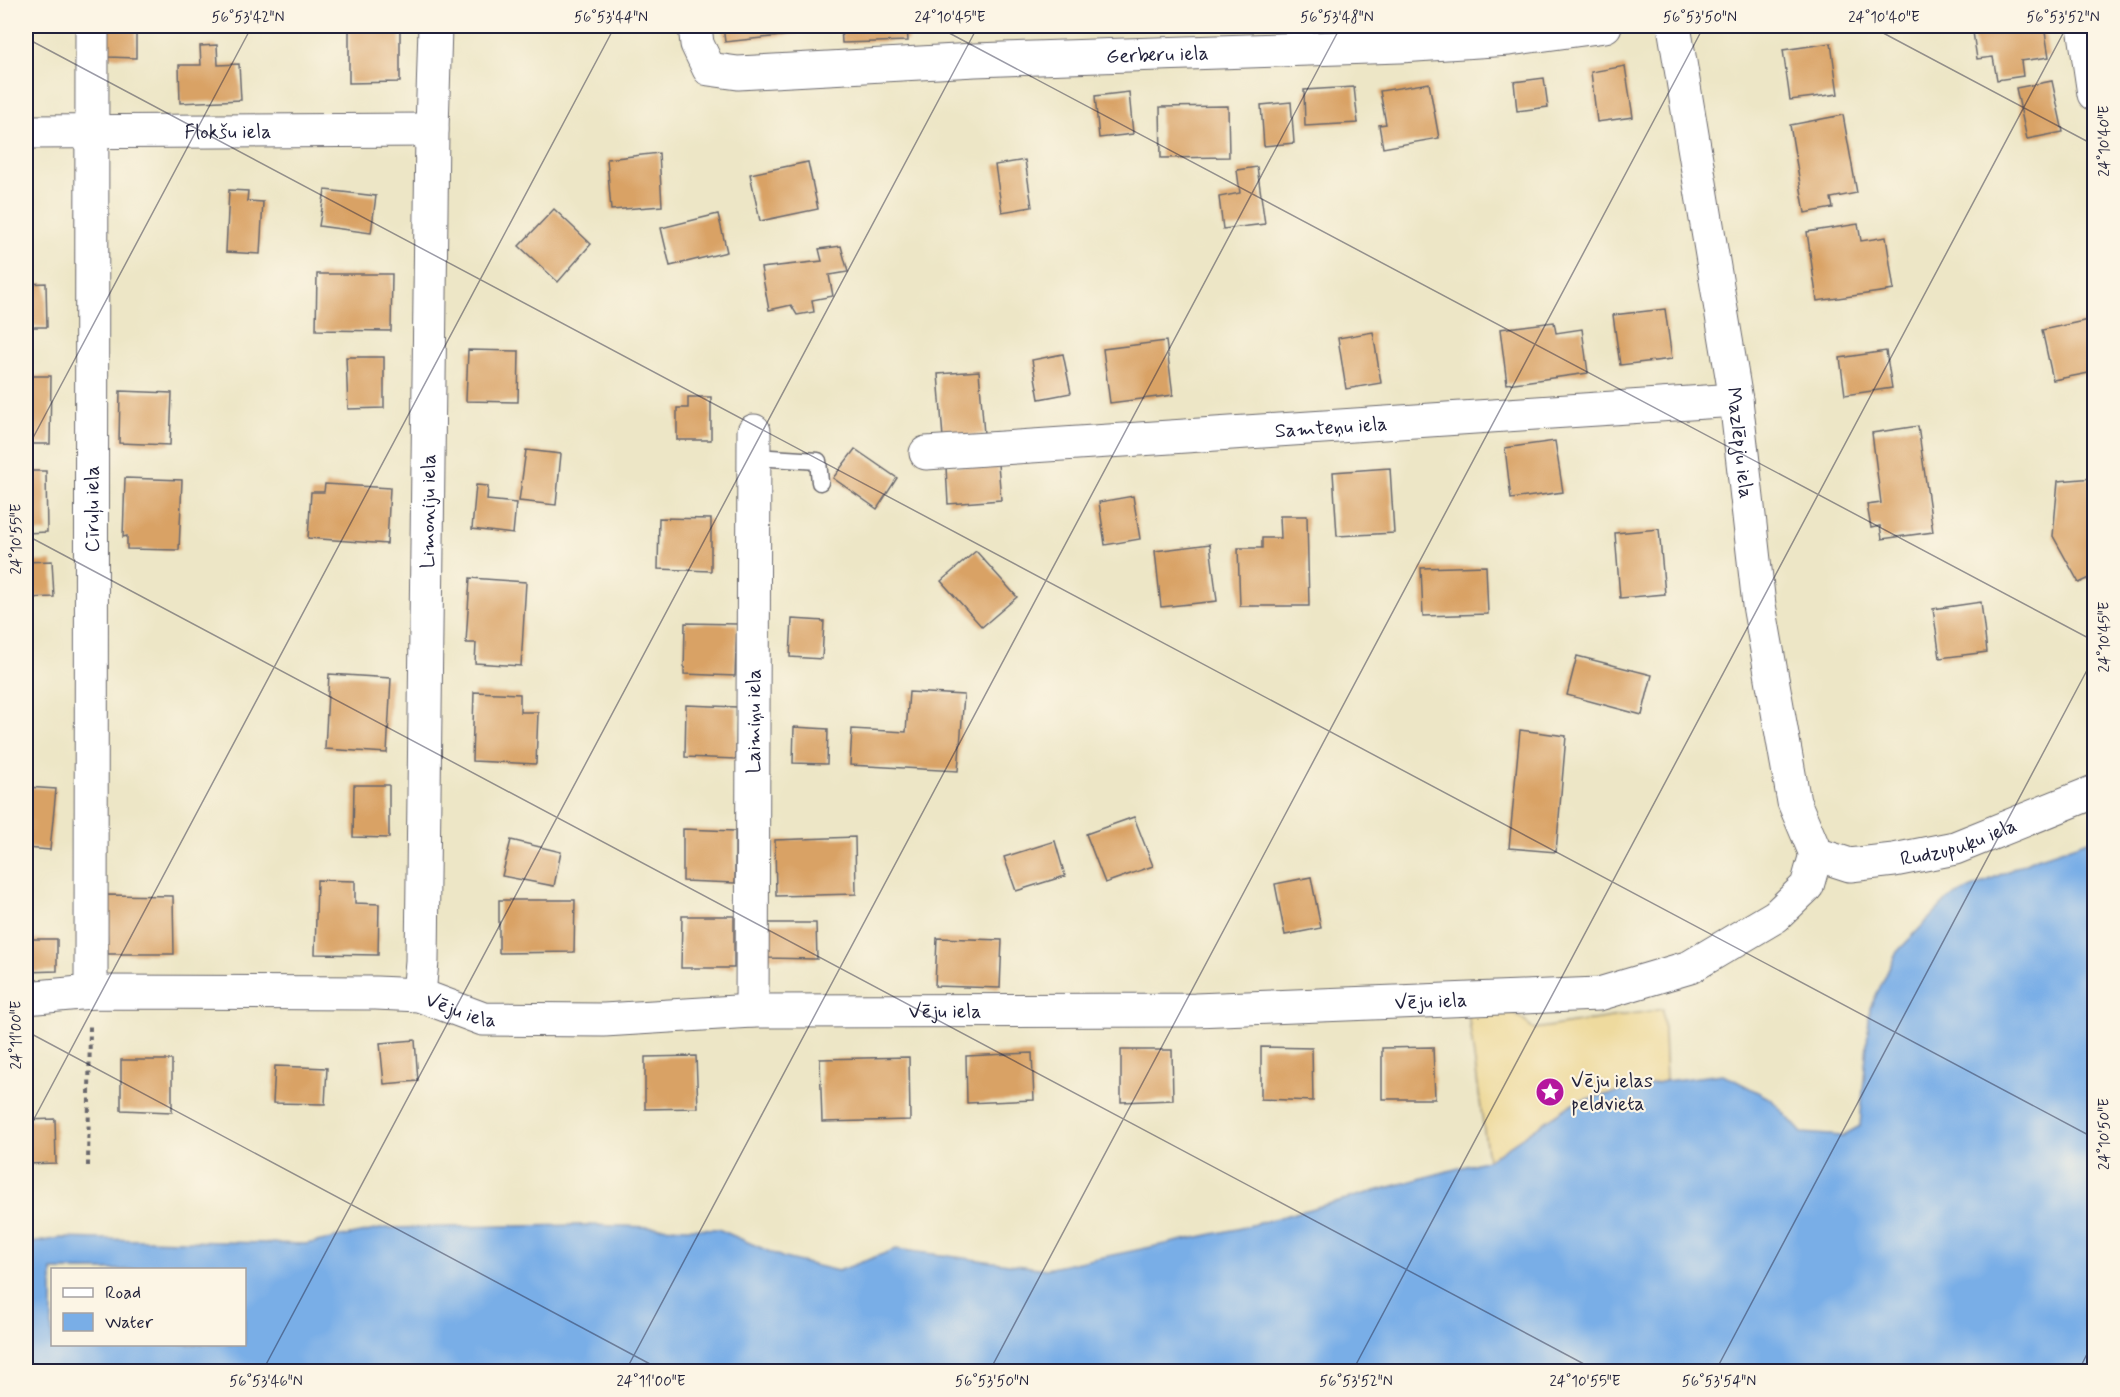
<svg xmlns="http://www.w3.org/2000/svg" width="2120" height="1397" font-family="Mynerve,sans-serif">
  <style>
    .sand { fill: #eeda9e; stroke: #887e6c; stroke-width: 1.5 }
    .water { fill: #79aee7; stroke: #4e6891; stroke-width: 1.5; fill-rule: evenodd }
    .building { fill: #d9a265 }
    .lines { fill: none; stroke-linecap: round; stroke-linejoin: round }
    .lane-casing { stroke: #69676c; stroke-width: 19 }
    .street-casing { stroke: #69676c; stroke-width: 35 }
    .path { stroke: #69676c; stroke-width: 4; stroke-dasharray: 4.5 4.5; stroke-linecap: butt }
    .lane { stroke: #fff; stroke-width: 16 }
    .street { stroke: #fff; stroke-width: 33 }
    .ticks { fill: none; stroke: #22223b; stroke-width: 1.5; stroke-opacity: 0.45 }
    .labels { text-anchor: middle; stroke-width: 4.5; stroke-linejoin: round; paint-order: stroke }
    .street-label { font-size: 20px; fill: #22223b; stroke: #fcf5e5 }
    .poi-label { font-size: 20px; fill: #22223b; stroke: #fcf5e5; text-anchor: start }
    .neatline { fill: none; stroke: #22223b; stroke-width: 2 }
    .ticks-label { font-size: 15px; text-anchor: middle; fill: #22223b }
  </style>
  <rect width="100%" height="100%" fill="#fcf5e5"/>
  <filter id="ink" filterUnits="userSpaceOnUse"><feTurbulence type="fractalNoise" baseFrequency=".0167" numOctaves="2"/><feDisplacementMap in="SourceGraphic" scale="12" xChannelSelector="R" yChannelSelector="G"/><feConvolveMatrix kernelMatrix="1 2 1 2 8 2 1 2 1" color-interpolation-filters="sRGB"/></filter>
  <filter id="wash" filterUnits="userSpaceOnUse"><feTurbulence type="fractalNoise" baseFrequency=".008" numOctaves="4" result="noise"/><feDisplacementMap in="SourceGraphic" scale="24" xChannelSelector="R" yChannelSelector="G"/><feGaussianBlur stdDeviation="1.35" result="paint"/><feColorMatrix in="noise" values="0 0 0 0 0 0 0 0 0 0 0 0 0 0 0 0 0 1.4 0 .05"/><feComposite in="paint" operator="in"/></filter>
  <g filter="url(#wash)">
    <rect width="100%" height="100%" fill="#ede6c6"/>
    <!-- sand -->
    <polygon class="sand" points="1663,1009 1666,1081 1575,1102 1488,1160 1468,1013 1514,1013 1534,1029"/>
    <!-- water -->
    <path class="water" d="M2094,839V1371H26V1244L60,1238L306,1244L385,1228L585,1225L718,1229L784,1258L838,1271L896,1249L1046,1269L1237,1229L1488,1160L1575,1102L1666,1081L1723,1074L1771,1099L1802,1133L1842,1136L1860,1126L1870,1008L1897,952L1948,899L2034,859ZM52,1270H244V1344H52Z"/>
    <g id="blocks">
      <!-- building -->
      <g class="building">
        <polygon points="723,26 797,26 798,34 725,42"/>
        <polygon points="841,26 907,26 908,41 842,43"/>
        <polygon points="2016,26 2044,26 2049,57 2021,61 2023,76 1997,80 1993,57 1977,59 1973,32"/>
        <polygon points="108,27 136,27 136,58 108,57"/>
        <polygon points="349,30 400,30 400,82 349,83"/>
        <polygon points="1831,43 1838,94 1790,100 1783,50"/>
        <polygon points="217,45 218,65 239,64 241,100 180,103 179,65 201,65 200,46"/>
        <polygon points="1625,66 1633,117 1597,122 1591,72"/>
        <polygon points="1544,78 1548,107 1517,111 1514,82"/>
        <polygon points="2052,81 2063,132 2027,139 2016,88"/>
        <polygon points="1429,83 1439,138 1383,148 1379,125 1386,124 1380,91"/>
        <polygon points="1354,87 1358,123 1305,126 1304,90"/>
        <polygon points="1129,92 1133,134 1099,138 1095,96"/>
        <polygon points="1291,102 1294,143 1264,146 1261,105"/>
        <polygon points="1228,106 1229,157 1161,158 1160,107"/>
        <polygon points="1843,115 1857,193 1831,198 1833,208 1805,213 1790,125"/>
        <polygon points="659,153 662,206 611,210 607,159"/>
        <polygon points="1025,160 1032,207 1002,212 995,165"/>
        <polygon points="808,162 818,209 760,221 750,174"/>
        <polygon points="1257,167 1265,224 1223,229 1219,197 1240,193 1237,170"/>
        <polygon points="229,190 248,191 247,201 263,202 260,254 226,252"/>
        <polygon points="325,190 376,196 371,233 319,226"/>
        <polygon points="554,209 591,244 558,282 519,246"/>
        <polygon points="718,214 727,252 670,266 661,228"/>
        <polygon points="1858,224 1861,241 1886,237 1894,290 1817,301 1807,232"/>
        <polygon points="841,246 848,272 829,275 833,296 812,300 814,312 797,315 791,305 769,310 761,268 822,261 819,249"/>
        <polygon points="317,274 392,274 391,331 316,330"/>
        <polygon points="46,283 47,327 26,327 26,284"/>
        <polygon points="1665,309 1672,359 1620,365 1613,315"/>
        <polygon points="2093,319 2094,372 2053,380 2042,330"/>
        <polygon points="1554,322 1556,333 1582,329 1588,373 1507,384 1500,329"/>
        <polygon points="1373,332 1381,383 1346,389 1338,338"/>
        <polygon points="1166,341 1173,395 1110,403 1103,349"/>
        <polygon points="468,350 519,351 518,402 466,401"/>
        <polygon points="1886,351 1892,388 1845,395 1840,358"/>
        <polygon points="1063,354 1071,393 1039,399 1032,360"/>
        <polygon points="346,357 384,357 384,408 348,409"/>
        <polygon points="979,371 984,434 943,438 938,374"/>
        <polygon points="26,376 51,376 50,444 26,444"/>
        <polygon points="120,391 172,393 170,445 119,443"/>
        <polygon points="688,397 711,397 711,440 677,440 677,408 688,408"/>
        <polygon points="1918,426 1933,532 1882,539 1880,526 1871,528 1867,505 1881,503 1872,433"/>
        <polygon points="1555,441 1563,492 1511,499 1505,448"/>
        <polygon points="855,449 897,478 877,509 833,478"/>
        <polygon points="526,450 561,454 556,505 519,501"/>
        <polygon points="998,464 1001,500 948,504 946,467"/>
        <polygon points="1390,468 1394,533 1337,536 1333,472"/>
        <polygon points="26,471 46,471 47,532 26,533"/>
        <polygon points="125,478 182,480 179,550 127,549 127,536 123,537"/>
        <polygon points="2094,478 2094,576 2079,583 2053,536 2058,481"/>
        <polygon points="325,484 390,488 387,544 308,538 311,492 324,492"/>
        <polygon points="476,485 488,486 487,500 516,503 513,534 472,529"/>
        <polygon points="1133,496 1140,539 1105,545 1099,502"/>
        <polygon points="1280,516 1307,516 1309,606 1240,606 1238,548 1262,548 1262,538 1281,538"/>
        <polygon points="659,518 711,519 711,571 658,569"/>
        <polygon points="1659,529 1665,594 1620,598 1615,533"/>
        <polygon points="1210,544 1217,601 1161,607 1155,551"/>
        <polygon points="976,551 1017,597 982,627 941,581"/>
        <polygon points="52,561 54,597 26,598 26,562"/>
        <polygon points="1486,566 1488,614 1423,616 1421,568"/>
        <polygon points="470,578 526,582 521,666 475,663 476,643 466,643"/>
        <polygon points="1981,602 1987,652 1940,658 1933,609"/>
        <polygon points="792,619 824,621 822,659 790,657"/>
        <polygon points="685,623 737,624 735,676 684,674"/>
        <polygon points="1577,656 1652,675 1642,715 1567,695"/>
        <polygon points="329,674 391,678 387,753 325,749"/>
        <polygon points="474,692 520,694 520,712 538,712 536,764 472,761"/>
        <polygon points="909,692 964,695 958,771 850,765 852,729 906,732"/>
        <polygon points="686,705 737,707 736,759 685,757"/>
        <polygon points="794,727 828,729 827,764 793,763"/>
        <polygon points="1520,730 1566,736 1556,852 1509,848"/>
        <polygon points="354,785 389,785 389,838 353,837"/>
        <polygon points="26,787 56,789 50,850 26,848"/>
        <polygon points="1134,817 1153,866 1105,883 1086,834"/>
        <polygon points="683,829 735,831 735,883 683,881"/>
        <polygon points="855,837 856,894 776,896 775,840"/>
        <polygon points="511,840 561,852 554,886 502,876"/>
        <polygon points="1055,841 1065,876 1016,891 1004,857"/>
        <polygon points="1311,877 1321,928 1285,935 1275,884"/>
        <polygon points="317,880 355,881 355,903 379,904 378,955 315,954"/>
        <polygon points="106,895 173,896 174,954 108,954"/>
        <polygon points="499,900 575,900 574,952 499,953"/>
        <polygon points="682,916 734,916 734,968 681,968"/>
        <polygon points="765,923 816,923 817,959 765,958"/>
        <polygon points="937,938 1002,940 1000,988 935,986"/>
        <polygon points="26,939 57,939 57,971 26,972"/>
        <polygon points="415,1040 418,1081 384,1084 380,1043"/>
        <polygon points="1261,1047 1312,1048 1313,1101 1261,1099"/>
        <polygon points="1433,1047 1435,1099 1382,1099 1382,1048"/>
        <polygon points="1121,1050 1172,1050 1173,1100 1121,1102"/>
        <polygon points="1032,1053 1034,1100 967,1103 966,1056"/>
        <polygon points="696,1056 698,1108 645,1109 645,1057"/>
        <polygon points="909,1057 910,1120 822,1122 820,1059"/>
        <polygon points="121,1060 172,1060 172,1112 121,1110"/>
        <polygon points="275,1066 327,1068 325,1104 273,1103"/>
        <polygon points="55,1119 56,1163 26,1164 26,1120"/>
      </g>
    </g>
  </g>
  <g filter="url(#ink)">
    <use href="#blocks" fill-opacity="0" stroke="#69676c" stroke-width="1.5"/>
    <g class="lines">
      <!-- lane casing -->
      <g class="lane-casing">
        <polyline id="lane" points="755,457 818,461 820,482"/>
      </g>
      <!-- street casing -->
      <g class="street-casing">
        <g id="street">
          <path id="s1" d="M695,26L697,44L709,69L738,73L975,60L1400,46L1509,39L1605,26"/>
          <path id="s2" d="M1674,26L1736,400L1759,605L1794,802L1816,854"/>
          <polyline points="2084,26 2094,94"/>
          <path id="s3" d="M26,132L432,130"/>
          <path id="s4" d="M926,453L1736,400"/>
          <path id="s5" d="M1816,854L1850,865L1894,860L1955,848L2094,792"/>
          <path id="s6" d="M91,992L92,26"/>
          <path id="s7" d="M419,995L422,961L432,130L435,26"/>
          <path id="s8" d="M26,998L91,992L376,993L419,995L483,1019L604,1020L752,1011L1195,1010L1599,994L1690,967L1776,916L1807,886L1816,854"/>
          <path id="s9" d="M752,1011L754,431"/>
        </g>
      </g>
      <!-- path -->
      <polyline class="path" points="88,1166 90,1026"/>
      <!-- lane -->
      <use href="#lane" class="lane"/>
      <!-- street -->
      <use href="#street" class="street"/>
    </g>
  </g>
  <!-- ticks -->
  <path class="ticks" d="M936,26L2094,641M1870,26L2094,145M26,38L2094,1138M26,451L252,26M26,535L1599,1372M26,1031L665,1372M26,1134L615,26M262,1372L978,26M625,1372L1341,26M989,1372L1704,26M1352,1372L2067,26M1715,1372L2094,657M2078,1372L2094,1340"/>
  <!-- icons -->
  <defs>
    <g id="sight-disc" transform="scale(1.5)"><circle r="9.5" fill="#b5179e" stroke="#fcf5e5"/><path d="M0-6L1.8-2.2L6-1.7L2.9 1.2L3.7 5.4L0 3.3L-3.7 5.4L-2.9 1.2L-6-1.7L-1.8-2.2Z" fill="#fff"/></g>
  </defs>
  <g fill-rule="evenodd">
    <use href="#sight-disc" x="1550" y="1092"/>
  </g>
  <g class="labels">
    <!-- street labels -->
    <g class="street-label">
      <text dy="7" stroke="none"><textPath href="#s1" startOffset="495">Gerberu iela</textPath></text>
      <text dy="7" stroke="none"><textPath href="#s3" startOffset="202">Flokšu iela</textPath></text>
      <text dy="7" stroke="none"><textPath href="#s4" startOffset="406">Samteņu iela</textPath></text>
      <text dy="7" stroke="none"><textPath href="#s2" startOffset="422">Mazlēpju iela</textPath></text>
      <text dy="7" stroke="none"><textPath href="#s6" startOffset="483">Cīruļu iela</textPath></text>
      <text dy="7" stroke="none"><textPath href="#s7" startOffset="484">Limoniju iela</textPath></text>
      <text dy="7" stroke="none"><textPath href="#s9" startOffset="290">Laimiņu iela</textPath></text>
      <text dy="7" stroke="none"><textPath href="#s5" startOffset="147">Rudzupuķu iela</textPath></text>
      <text dy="7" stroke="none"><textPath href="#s8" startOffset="1410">Vēju iela</textPath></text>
      <text dy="7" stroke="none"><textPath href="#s8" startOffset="438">Vēju iela</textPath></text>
      <text dy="7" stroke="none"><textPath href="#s8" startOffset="924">Vēju iela</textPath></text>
    </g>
    <!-- poi labels -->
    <g class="poi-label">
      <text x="1571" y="1087">Vēju ielas<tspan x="1571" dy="23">peldvieta</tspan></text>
    </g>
  </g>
  <!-- margin -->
  <rect width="2120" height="1397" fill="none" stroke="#fcf5e5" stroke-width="66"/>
  <!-- legend -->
  <rect x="51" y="1268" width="195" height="78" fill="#fcf5e5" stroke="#a5a1a1" stroke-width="1.5"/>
  <rect x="63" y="1288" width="30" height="9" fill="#ffffff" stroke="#a5a1a1" stroke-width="1.5"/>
  <text x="105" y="1298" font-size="18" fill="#22223b">Road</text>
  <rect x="63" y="1313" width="30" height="18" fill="#79aee7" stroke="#a5a1a1" stroke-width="1.5"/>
  <text x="105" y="1328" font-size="18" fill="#22223b">Water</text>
  <rect x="33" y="33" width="2054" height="1331" class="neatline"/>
  <g class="ticks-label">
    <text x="248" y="22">56°53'42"N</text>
    <text x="611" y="22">56°53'44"N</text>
    <text x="950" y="22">24°10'45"E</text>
    <text x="1337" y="22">56°53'48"N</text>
    <text x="1700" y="22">56°53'50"N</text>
    <text x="1884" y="22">24°10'40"E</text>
    <text x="2063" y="22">56°53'52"N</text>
    <text transform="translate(2104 141) rotate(-90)" y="5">24°10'40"E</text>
    <text transform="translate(16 539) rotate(-90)" y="5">24°10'55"E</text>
    <text transform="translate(2104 637) rotate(-90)" y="5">24°10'45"E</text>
    <text transform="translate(16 1035) rotate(-90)" y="5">24°11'00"E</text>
    <text transform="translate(2104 1134) rotate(-90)" y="5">24°10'50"E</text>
    <text x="266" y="1386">56°53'46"N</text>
    <text x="651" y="1386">24°11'00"E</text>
    <text x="992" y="1386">56°53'50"N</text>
    <text x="1356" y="1386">56°53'52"N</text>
    <text x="1585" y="1386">24°10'55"E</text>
    <text x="1719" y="1386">56°53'54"N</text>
  </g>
</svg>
